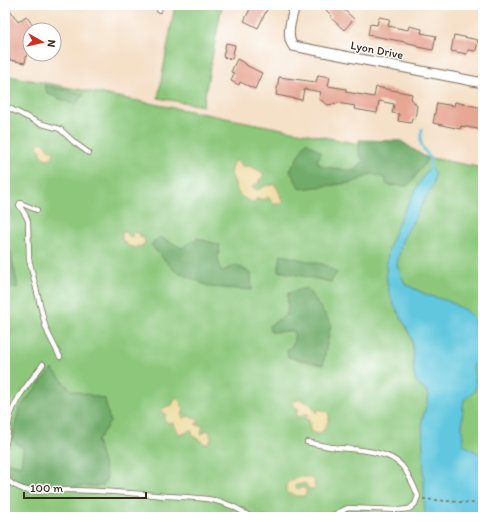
<svg xmlns="http://www.w3.org/2000/svg" width="488" height="522" font-family="Itim,sans-serif">
  <style>
    .green { fill: #8cc77b; stroke: #64784c }
    .forest { fill: #71ac6b; stroke: #566b44 }
    .sand { fill: #eeda9e; stroke: #94825e }
    .water { fill: #61c7de; stroke: #4e787e }
    .lines { fill: none; stroke-linecap: round; stroke-linejoin: round }
    .stream { stroke: #61c7de; stroke-width: 2.5 }
    .building { fill: #e7a795 }
    .service-casing { stroke: #7c6a5a; stroke-width: 6 }
    .minor-casing { stroke: #7c6a5a; stroke-width: 11 }
    .path { stroke: #7c6a5a; stroke-width: 1.5; stroke-dasharray: 3 3; stroke-linecap: butt }
    .service { stroke: #fff; stroke-width: 4.5 }
    .minor { stroke: #fff; stroke-width: 9 }
    .labels { text-anchor: middle; stroke-width: 3; stroke-linejoin: round; paint-order: stroke }
    .street-label { font-size: 12px; fill: #3b2a1e; stroke: #fff }
  </style>
  <rect width="100%" height="100%" fill="#fff"/>
  <filter id="ink" filterUnits="userSpaceOnUse"><feTurbulence type="fractalNoise" baseFrequency=".025" numOctaves="2"/><feDisplacementMap in="SourceGraphic" scale="8" xChannelSelector="R" yChannelSelector="G"/><feConvolveMatrix kernelMatrix="1 2 1 2 8 2 1 2 1" color-interpolation-filters="sRGB"/></filter>
  <filter id="wash" filterUnits="userSpaceOnUse"><feTurbulence type="fractalNoise" baseFrequency=".012" numOctaves="4" result="noise"/><feDisplacementMap in="SourceGraphic" scale="16" xChannelSelector="R" yChannelSelector="G"/><feGaussianBlur stdDeviation="0.9" result="paint"/><feColorMatrix in="noise" values="0 0 0 0 0 0 0 0 0 0 0 0 0 0 0 0 0 1.4 0 .05"/><feComposite in="paint" operator="in"/></filter>
  <g filter="url(#wash)">
    <rect width="100%" height="100%" fill="#f5e0c8"/>
    <!-- green -->
    <g class="green">
      <polygon points="175,5 222,5 203,106 158,98"/>
      <polygon points="5,75 483,168 483,517 5,517"/>
    </g>
    <!-- forest -->
    <g class="forest">
      <polygon points="44,85 84,94 75,105 48,94"/>
      <polygon points="359,140 401,141 428,159 408,186 387,185 385,178 372,174 351,183 300,189 290,171 306,142 321,152 317,162 324,167 355,171 364,160 359,155"/>
      <polygon points="160,237 182,248 197,238 220,245 218,258 221,272 236,265 251,273 252,290 210,287 174,270 151,245"/>
      <polygon points="5,242 11,253 18,288 5,287"/>
      <polygon points="281,255 326,265 337,273 331,282 278,271"/>
      <polygon points="307,288 331,324 323,365 288,357 287,350 294,344 294,331 271,332 269,326 287,314 288,293"/>
      <polygon points="52,369 71,390 105,399 110,422 97,441 107,477 103,486 36,487 19,483 5,468 6,462 21,466 23,449 12,439 19,408"/>
    </g>
    <!-- sand -->
    <g class="sand">
      <polygon points="42,142 46,145 48,149 52,150 54,154 51,158 46,159 41,156 41,150 37,147 38,144"/>
      <path d="M234,161H237L242,166H250L262,172L264,175L259,180V183L252,187L257,190L267,185L271,186L274,184C278,188 281,196 282,202L280,204H274L268,197L264,200L257,198L256,201L251,202C247,199 243,199 240,195C237,192 237,190 236,186C233,175 227,174 234,161Z"/>
      <polygon points="122,232 126,232 130,237 132,237 132,234 135,232 140,234 140,237 144,238 145,244 141,247 138,246 134,248 131,246 129,247 126,243 122,241"/>
      <polygon points="175,399 179,399 181,405 184,408 182,417 185,418 188,416 199,419 199,422 196,423 195,424 197,425 203,425 201,433 203,434 206,430 210,432 211,440 208,444 205,444 201,440 194,437 191,430 183,434 179,434 174,424 166,422 164,418 166,414 162,412 162,410 165,407 172,405"/>
      <path d="M301,399L304,402L310,403L317,413L318,409L328,412C332,419 325,427 321,433L316,434L310,431L309,420L305,419L307,416H309L308,414L305,413L300,417L296,416L297,410L299,409L295,407L293,403L294,401Z"/>
      <path d="M300,477H306L314,479L315,487L313,489H309L305,483L296,485L295,486L297,489L302,487L307,490L305,496H295L291,493L288,495C282,481 290,481 300,477Z"/>
    </g>
    <!-- water -->
    <path class="water" d="M430,168L435,172L433,185L402,241L397,265L405,284L427,295L448,301L465,310L474,318L477,337L483,347V364L477,363L473,366L476,384L474,392L464,400C462,415 461,430 464,445L483,456V517H425L422,420L429,396C425,387 418,388 415,378C412,365 415,351 411,338C407,325 397,313 392,300C373,255 405,211 425,173Z"/>
    <g class="lines">
      <!-- stream -->
      <path class="stream" d="M422,129C421,135 419,142 423,148C428,157 432,155 430,168"/>
    </g>
    <g id="blocks">
      <!-- building -->
      <g class="building">
        <polygon points="5,5 7,5 18,22 26,16 35,28 32,30 30,30 30,32 27,35 30,40 30,47 28,48 25,63 5,59"/>
        <polygon points="252,5 269,5 258,28 244,21"/>
        <polygon points="321,5 339,5 354,19 344,30 331,18 332,16"/>
        <polygon points="379,17 390,19 388,26 408,30 409,26 422,29 421,33 436,36 433,50 417,47 417,45 405,42 368,35 370,24 377,25"/>
        <polygon points="454,35 478,40 476,51 468,50 467,54 451,51"/>
        <polygon points="226,43 235,45 232,59 223,57"/>
        <polygon points="237,59 246,64 246,65 262,73 255,89 240,82 239,85 231,81 234,73 231,72"/>
        <polygon points="318,75 330,77 328,86 346,89 346,92 374,97 376,87 412,94 411,98 417,106 415,119 412,118 411,123 398,121 399,114 392,113 394,104 379,101 377,113 354,109 355,106 338,103 328,105 319,99 321,92 304,89 302,100 276,95 279,77 316,82"/>
        <polygon points="455,102 483,108 483,130 461,126 460,129 433,123 437,103 454,106"/>
      </g>
    </g>
  </g>
  <g filter="url(#ink)">
    <use href="#blocks" fill-opacity="0" stroke="#7c6a5a" stroke-width="1"/>
    <g class="lines">
      <!-- service casing -->
      <g class="service-casing">
        <g id="service">
          <polyline points="159,10 161,5"/>
          <polyline points="5,106 39,123 60,129 75,143 89,153"/>
          <polyline points="37,210 20,203 19,205 26,216 28,221 29,259 45,325 48,333 60,357"/>
          <path d="M307,442C315,444 323,446 331,447C351,450 388,449 402,466C409,474 414,486 418,496L415,504L409,509L399,510L348,508L329,517"/>
          <path d="M5,446C8,436 8,427 10,418C15,397 31,381 43,364"/>
          <path d="M5,477C10,484 21,490 31,491C42,493 55,490 67,490C96,490 125,493 155,495C192,499 217,493 251,517"/>
        </g>
      </g>
      <!-- minor casing -->
      <g class="minor-casing">
        <path id="minor" d="M295,5C292,18 285,35 293,46L483,83"/>
      </g>
      <!-- path -->
      <polyline class="path" points="423,499 483,504"/>
      <!-- service -->
      <use href="#service" class="service"/>
      <!-- minor -->
      <use href="#minor" class="minor"/>
    </g>
  </g>
  <g class="labels">
    <!-- street labels -->
    <g class="street-label">
      <text transform="translate(377 50) rotate(11)" y="4">Lyon Drive</text>
    </g>
  </g>
  <!-- margin -->
  <rect width="488" height="522" fill="none" stroke="#fff" stroke-width="20"/>
  <!-- north arrow -->
  <g transform="translate(42 42) rotate(98)"><circle r="19" fill="#ffffff" stroke="#b1aaa5"/>
  <path d="M0-3L7 15L0 10L-7 15Z" fill="#c8321e"/>
  <text y="-6" font-size="11" font-weight="bold" text-anchor="middle" fill="#3b2a1e">N</text>
  </g>
  <!-- scale -->
  <path d="M24 492v6h122v-6" fill="none" stroke="#3b2a1e" stroke-width="2"/>
  <text x="30" y="492" font-size="12" fill="#3b2a1e" stroke="#ffffff" stroke-width="3" paint-order="stroke">100 m</text>
</svg>
